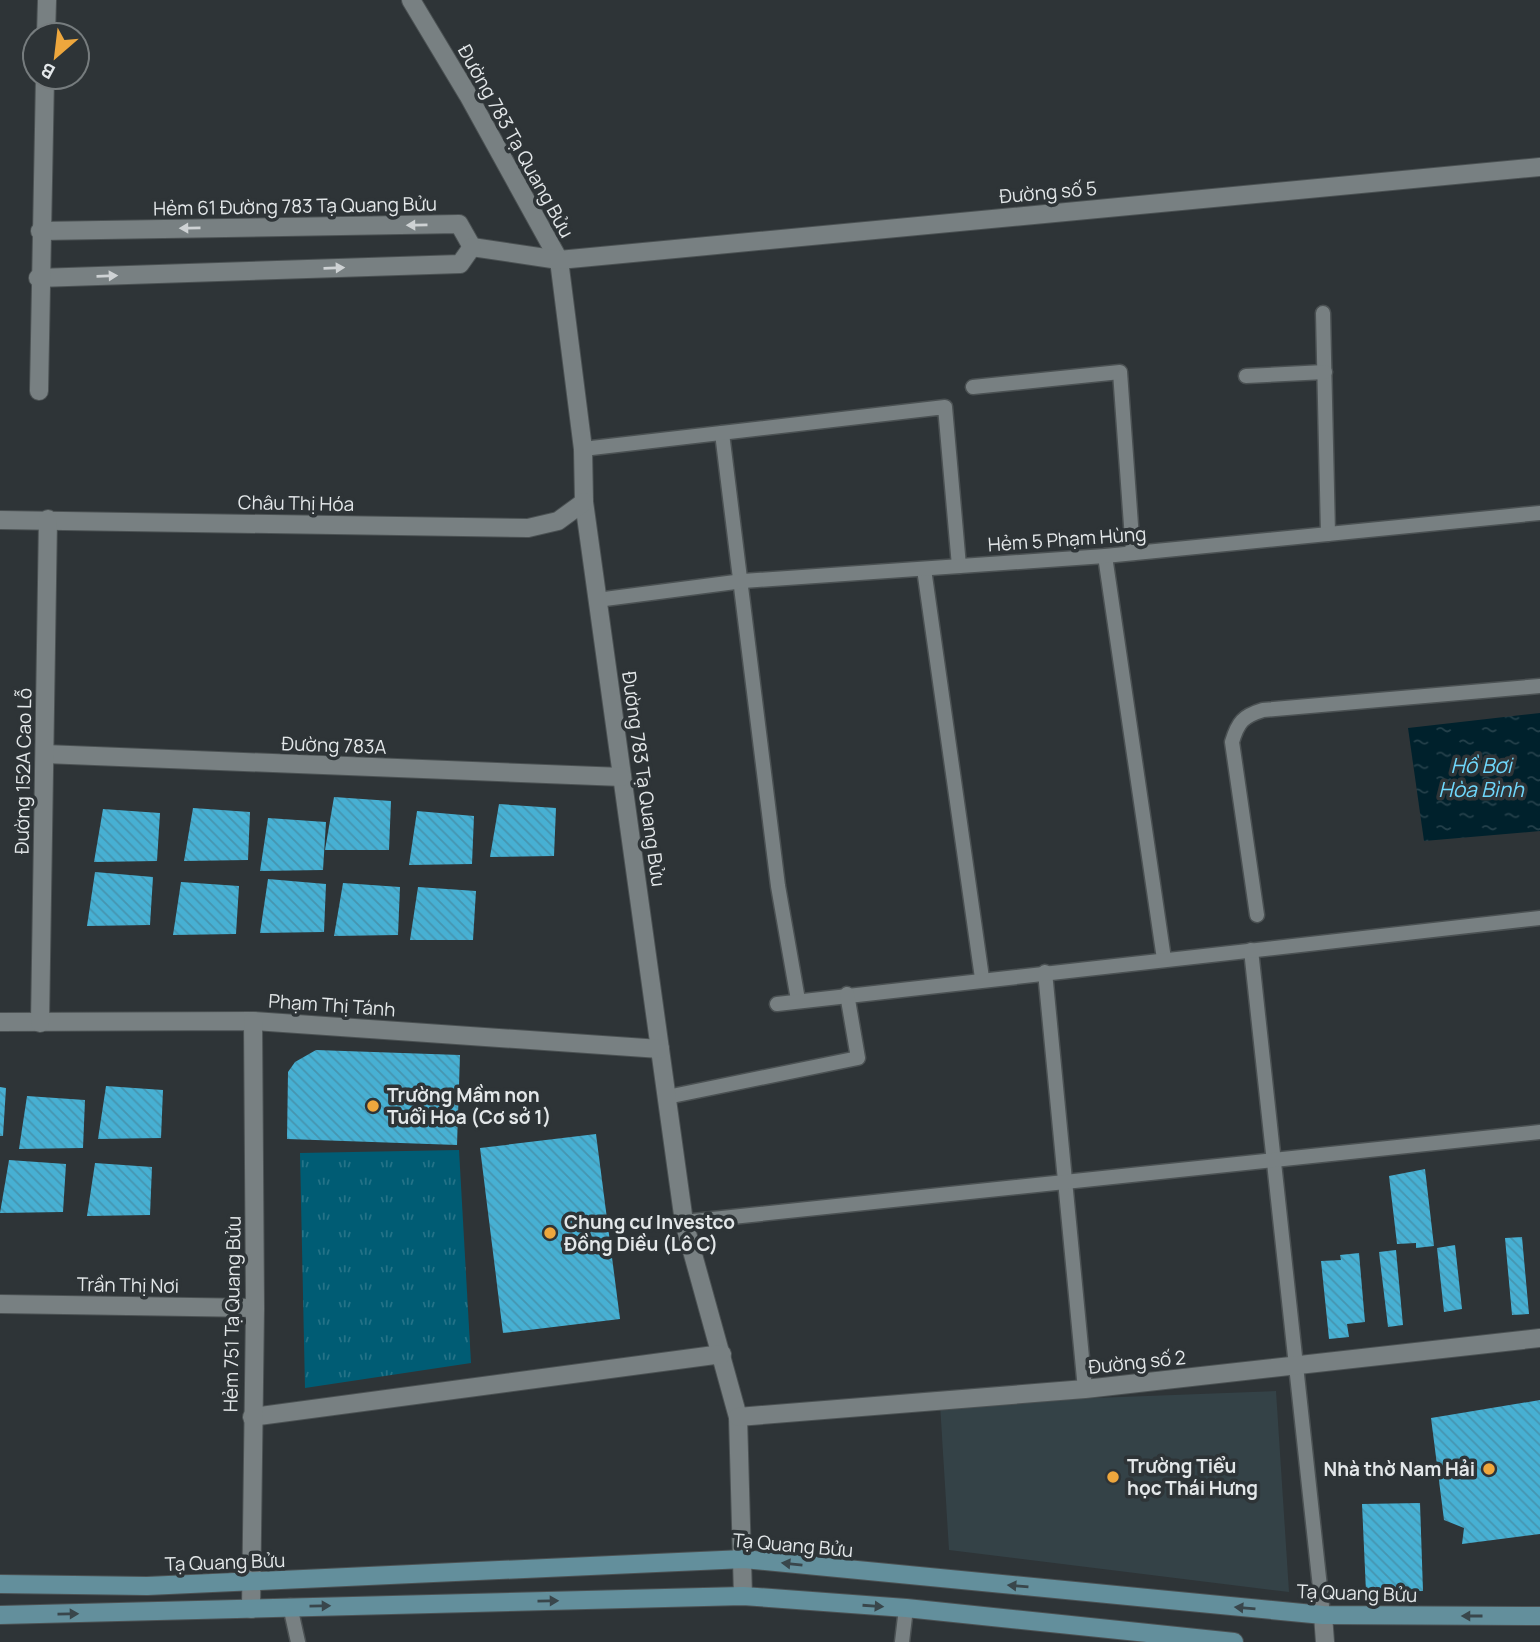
<svg xmlns="http://www.w3.org/2000/svg" width="1540" height="1642" font-family="Manrope,sans-serif">
  <style>
    .built { fill: #344247 }
    .park { fill: url(#park-tufts) }
    .water { fill: url(#water-ripples) }
    .building { fill: url(#building-back-hatch) }
    .lines { fill: none; stroke-linecap: round; stroke-linejoin: round }
    .service-casing { stroke: #4b5153; stroke-width: 17 }
    .minor-casing { stroke: #4b5153; stroke-width: 20 }
    .secondary-casing { stroke: #4b5153; stroke-width: 20 }
    .service { stroke: #788082; stroke-width: 14 }
    .minor { stroke: #788082; stroke-width: 18 }
    .secondary { stroke: #638f9c; stroke-width: 18 }
    .oneway { fill: #ced2d4 }
    .oneway2 { fill: #39464b }
    .poi-dot { fill: #eea73d; stroke: #2e3437; stroke-width: 2.5 }
    .labels { text-anchor: middle; stroke-width: 7; stroke-linejoin: round; paint-order: stroke }
    .street-label { font-size: 19px; fill: #e3e7e9; stroke: #2e3437 }
    .poi-label { font-size: 19px; font-weight: bold; fill: #e3e7e9; stroke: #2e3437; text-anchor: start }
    .water-label { font-size: 21px; font-style: italic; fill: #6fd8fc; stroke: #2e3437 }
  </style>
  <defs>
    <pattern id="park-tufts" width="24" height="20" patternUnits="userSpaceOnUse" patternTransform="scale(1.75)"><rect width="24" height="20" fill="#005c74"/><path d="M3 7l-1-3M5 7V3M7 7l1-3M15 17l-1-3M17 17v-4M19 17l1-3" fill="none" stroke="#257388"/></pattern>
    <pattern id="water-ripples" width="26" height="14" patternUnits="userSpaceOnUse" patternTransform="scale(1.75)"><rect width="26" height="14" fill="#00212c"/><path d="M2 4q2-2 4 0t4 0M15 11q2-2 4 0t4 0" fill="none" stroke="#25414b"/></pattern>
    <pattern id="building-back-hatch" width="6" height="6" patternUnits="userSpaceOnUse" patternTransform="scale(1.75)"><rect width="6" height="6" fill="#47b0d3"/><path d="M-1 5l2 2M0 0l6 6M5-1l2 2" fill="none" stroke="#4695b0"/></pattern>
  </defs>
  <rect width="100%" height="100%" fill="#2e3437"/>
  <!-- built -->
  <polygon class="built" points="1276,1391 1289,1592 949,1550 940,1404"/>
  <!-- park -->
  <polygon class="park" points="459,1150 471,1363 305,1388 300,1153"/>
  <!-- water -->
  <polygon class="water" points="1540,713 1540,831 1424,841 1408,728"/>
  <!-- building -->
  <g class="building">
    <polygon points="334,797 391,801 389,850 325,850"/>
    <polygon points="499,804 556,808 554,856 490,857"/>
    <polygon points="193,808 250,812 248,860 184,861"/>
    <polygon points="103,809 160,813 157,861 94,862"/>
    <polygon points="417,811 474,816 472,864 409,865"/>
    <polygon points="268,818 326,822 323,870 260,871"/>
    <polygon points="95,872 153,877 150,925 87,926"/>
    <polygon points="268,879 326,884 324,932 260,933"/>
    <polygon points="181,882 239,886 236,934 173,935"/>
    <polygon points="343,883 400,887 398,935 334,936"/>
    <polygon points="418,887 476,891 473,940 410,940"/>
    <polygon points="316,1050 460,1055 457,1145 287,1139 288,1072 295,1062"/>
    <polygon points="106,1086 163,1090 161,1138 98,1139"/>
    <polygon points="0,1087 6,1088 3,1136 0,1136"/>
    <polygon points="27,1096 85,1100 83,1148 19,1149"/>
    <polygon points="596,1134 620,1319 503,1333 480,1148"/>
    <polygon points="9,1160 66,1164 63,1212 0,1213"/>
    <polygon points="95,1163 152,1167 150,1215 87,1216"/>
    <polygon points="1425,1169 1434,1246 1416,1248 1416,1243 1397,1244 1389,1176"/>
    <polygon points="1522,1237 1529,1314 1512,1315 1505,1238"/>
    <polygon points="1455,1245 1462,1309 1444,1312 1437,1248"/>
    <polygon points="1396,1250 1403,1325 1388,1327 1379,1252"/>
    <polygon points="1359,1253 1365,1322 1347,1324 1349,1337 1329,1339 1321,1261 1341,1260 1340,1255"/>
    <polygon points="1540,1400 1540,1534 1462,1544 1464,1528 1444,1520 1431,1418"/>
    <polygon points="1420,1503 1423,1591 1366,1592 1362,1504"/>
  </g>
  <g class="lines">
    <!-- service casing -->
    <g class="service-casing">
      <g id="service">
        <polyline points="1323,313 1328,534"/>
        <polyline points="1246,376 1325,372"/>
        <polyline points="973,387 1120,372 1133,553"/>
        <polyline points="722,433 778,886 798,1000"/>
        <polyline points="583,449 945,407 959,566"/>
        <polyline points="1105,556 1164,959"/>
        <polyline points="924,569 982,978"/>
        <polyline points="597,600 743,581 1105,556 1540,513"/>
        <path d="M1257,915L1232,742C1238,722 1243,716 1263,710L1540,686"/>
        <polyline points="1251,950 1323,1615"/>
        <polyline points="1045,972 1085,1389"/>
        <polyline points="777,1004 1540,918"/>
        <polyline points="667,1097 858,1058 847,994"/>
        <polyline points="684,1222 1540,1132"/>
        <polyline points="290,1606 298,1642"/>
        <polyline points="902,1642 906,1608"/>
      </g>
    </g>
    <!-- minor casing -->
    <g class="minor-casing">
      <g id="minor">
        <polyline points="411,0 468,95 559,260 583,449 584,502 684,1222 738,1417 743,1596"/>
        <polyline points="46,35 47,0"/>
        <polyline points="40,231 459,224 472,247"/>
        <polyline points="472,247 559,260 1540,167"/>
        <polyline points="38,278 460,264 472,247"/>
        <polyline points="39,391 45,77"/>
        <polyline points="0,520 528,528 558,521 584,502"/>
        <polyline points="45,754 622,777"/>
        <polyline points="0,1022 253,1021 660,1049"/>
        <polyline points="40,1023 48,519"/>
        <polyline points="0,1304 255,1308"/>
        <polyline points="252,1417 722,1354"/>
        <polyline points="738,1417 1085,1389 1540,1338"/>
        <polyline points="251,1609 255,1308 253,1021"/>
        <polyline points="1323,1615 1325,1642"/>
      </g>
    </g>
    <!-- secondary casing -->
    <g class="secondary-casing">
      <g id="secondary">
        <polyline points="0,1584 147,1586 744,1559 1323,1615 1540,1616"/>
        <polyline points="0,1615 743,1596 906,1608 1234,1642"/>
      </g>
    </g>
    <!-- service -->
    <use href="#service" class="service"/>
    <!-- minor -->
    <use href="#minor" class="minor"/>
    <!-- secondary -->
    <use href="#secondary" class="secondary"/>
  </g>
  <!-- one-way arrows -->
  <defs><path id="oneway-solid" d="M-6-.8H1V-3.2L6.5 0L1 3.2V.8H-6Z" transform="scale(1.75)"/></defs>
  <g class="oneway">
    <use href="#oneway-solid" transform="translate(417 225) rotate(179)"/>
    <use href="#oneway-solid" transform="translate(190 228) rotate(179)"/>
    <use href="#oneway-solid" transform="translate(334 268) rotate(-2)"/>
    <use href="#oneway-solid" transform="translate(107 276) rotate(-2)"/>
  </g>
  <g class="oneway2">
    <use href="#oneway-solid" transform="translate(792 1564) rotate(-174)"/>
    <use href="#oneway-solid" transform="translate(1018 1586) rotate(-175)"/>
    <use href="#oneway-solid" transform="translate(548 1601) rotate(-1)"/>
    <use href="#oneway-solid" transform="translate(320 1606) rotate(-1)"/>
    <use href="#oneway-solid" transform="translate(873 1606) rotate(4)"/>
    <use href="#oneway-solid" transform="translate(1245 1608) rotate(-175)"/>
    <use href="#oneway-solid" transform="translate(68 1614) rotate(-1)"/>
    <use href="#oneway-solid" transform="translate(1472 1616) rotate(-180)"/>
  </g>
  <!-- markers -->
  <g class="poi-dot">
    <circle cx="373" cy="1106" r="7"/>
    <circle cx="550" cy="1233" r="7"/>
    <circle cx="1489" cy="1469" r="7"/>
    <circle cx="1113" cy="1477" r="7"/>
  </g>
  <g class="labels">
    <!-- street labels -->
    <g class="street-label">
      <text transform="translate(516 141) rotate(61)" y="7">Đường 783 Tạ Quang Bửu</text>
      <text transform="translate(1048 192) rotate(-5)" y="7">Đường số 5</text>
      <text transform="translate(295 206) rotate(-1)" y="7">Hẻm 61 Đường 783 Tạ Quang Bửu</text>
      <text transform="translate(296 503) rotate(1)" y="7">Châu Thị Hóa</text>
      <text transform="translate(1067 539) rotate(-4)" y="7">Hẻm 5 Phạm Hùng</text>
      <text transform="translate(334 745) rotate(2)" y="7">Đường 783A</text>
      <text transform="translate(23 771) rotate(-89)" y="7">Đường 152A Cao Lỗ</text>
      <text transform="translate(644 779) rotate(82)" y="7">Đường 783 Tạ Quang Bửu</text>
      <text transform="translate(332 1005) rotate(4)" y="7">Phạm Thị Tánh</text>
      <text transform="translate(128 1285) rotate(1)" y="7">Trần Thị Nơi</text>
      <text transform="translate(232 1314) rotate(-89)" y="7">Hẻm 751 Tạ Quang Bửu</text>
      <text transform="translate(1137 1362) rotate(-6)" y="7">Đường số 2</text>
      <text transform="translate(793 1545) rotate(5)" y="7">Tạ Quang Bửu</text>
      <text transform="translate(225 1562) rotate(-2)" y="7">Tạ Quang Bửu</text>
      <text transform="translate(1357 1593) rotate(2)" y="7">Tạ Quang Bửu</text>
    </g>
    <!-- poi labels -->
    <g class="poi-label">
      <text x="387" y="1102">Trường Mầm non<tspan x="387" dy="22">Tuổi Hoa (Cơ sở 1)</tspan></text>
      <text x="564" y="1229">Chung cư Investco<tspan x="564" dy="22">Đồng Diều (Lô C)</tspan></text>
      <text x="1127" y="1473">Trường Tiểu<tspan x="1127" dy="22">học Thái Hưng</tspan></text>
      <text x="1475" y="1476" text-anchor="end">Nhà thờ Nam Hải</text>
    </g>
    <!-- water labels -->
    <g class="water-label">
      <text x="1481" y="773">Hồ Bơi<tspan x="1481" dy="24">Hòa Bình</tspan></text>
    </g>
  </g>
  <!-- north arrow -->
  <g transform="translate(56 56) rotate(208)"><circle r="33" fill="#2e3437" stroke="#767c7e" stroke-width="2"/>
  <path d="M0-5L12 26L0 18L-12 26Z" fill="#eea73d"/>
  <text y="-10" font-size="19" font-weight="bold" text-anchor="middle" fill="#e3e7e9">B</text>
  </g>
</svg>
